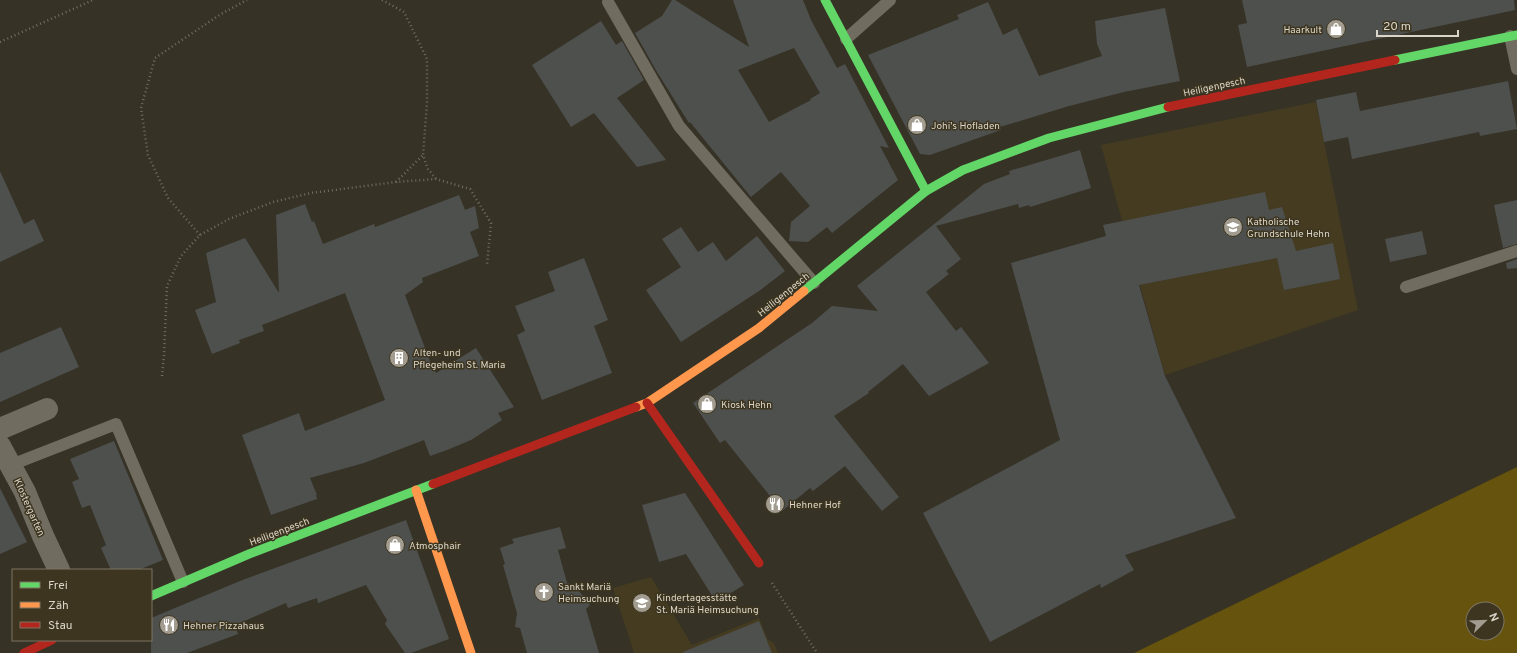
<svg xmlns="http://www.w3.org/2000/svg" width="1517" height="653" font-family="Overpass,sans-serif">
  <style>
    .built { fill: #443b20 }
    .green { fill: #66530d; fill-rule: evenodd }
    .building { fill: #4e504e; fill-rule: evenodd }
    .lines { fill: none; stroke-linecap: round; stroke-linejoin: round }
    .path { stroke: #726e63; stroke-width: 2.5; stroke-dasharray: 1 3; stroke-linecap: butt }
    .lane { stroke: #706c5f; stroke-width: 12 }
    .street { stroke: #706c5f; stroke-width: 22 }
    .fast { stroke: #63d668; stroke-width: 9 }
    .slow { stroke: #ff974d; stroke-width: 9 }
    .jam { stroke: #b3261e; stroke-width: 9 }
    .labels { text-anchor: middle; stroke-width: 3; stroke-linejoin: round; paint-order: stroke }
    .poi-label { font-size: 10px; fill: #dad5c8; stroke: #3d351f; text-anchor: start }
    .street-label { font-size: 10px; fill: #dad5c8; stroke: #3d351f }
  </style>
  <rect width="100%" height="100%" fill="#363226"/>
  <!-- built -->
  <g class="built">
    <polygon points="1316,102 1358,310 1165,375 1101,145"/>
    <polygon points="651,577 692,645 759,618 768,640 774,643 778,653 634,653 613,588"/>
  </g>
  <!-- green -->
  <path class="green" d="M1517,467V653H1134ZM1473,609H1497V633H1473Z"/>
  <!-- building -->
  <g class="building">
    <path d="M672,0H675L749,47L733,0H803L811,20L837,68L845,64L889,148L880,146L898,180L832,233L827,227L808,242L789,241L791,222L810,206L781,172L751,197L690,122L689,123L657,72L635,33L662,16ZM794,48L820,93L810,99L811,100L769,122L738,70Z"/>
    <polygon points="1242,0 1514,0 1515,10 1247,67 1238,25 1247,23"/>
    <polygon points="988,2 1003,35 1017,28 1039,76 1102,56 1097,44 1095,21 1165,8 1180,81 1124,92 1069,106 1000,127 1001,130 930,155 920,154 868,55 959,19 957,15"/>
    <polygon points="601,21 616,45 622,41 644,80 617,98 666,160 637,167 594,113 571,127 532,65"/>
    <polygon points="1508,81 1517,129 1480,136 1479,132 1352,159 1348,137 1324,142 1316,100 1356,92 1360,111"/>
    <polygon points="1080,150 1091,188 1030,207 1029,205 1019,208 1018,204 936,226 961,259 946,271 949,274 926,292 956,331 961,327 989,363 929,396 903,364 868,392 869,393 834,416 899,497 882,511 845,466 813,491 810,488 782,511 725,440 720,443 693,403 812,323 832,306 878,311 857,286 984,184 1010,174 1009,171"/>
    <polygon points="0,171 24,224 34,219 44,241 0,262"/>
    <polygon points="1265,192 1269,210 1282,207 1296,251 1333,243 1340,279 1284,290 1277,258 1139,285 1165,376 1236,518 1125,555 1134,570 1101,588 1100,584 990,642 923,513 1060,440 1011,263 1106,236 1103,225"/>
    <polygon points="459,195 465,210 475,206 479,228 470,232 479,256 422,278 423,282 405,295 431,364 432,364 436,373 476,348 514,407 498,413 502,420 471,440 447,450 430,456 424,440 364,463 310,478 317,495 316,495 317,499 271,515 242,435 299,413 305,431 385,400 345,293 262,325 264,331 239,340 240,343 212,354 195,310 216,302 206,253 245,238 279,293 276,215 305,204 312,222 314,221 323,244 374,224 375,227 378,226"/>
    <polygon points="1517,200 1517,244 1503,248 1494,205"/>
    <polygon points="681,227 698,252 713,242 726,261 757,236 785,271 759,291 681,342 646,290 681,267 662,239"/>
    <polygon points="1422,231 1427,254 1390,262 1385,239"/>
    <polygon points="584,258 608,320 594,326 612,373 542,400 517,335 525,331 515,306 555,291 548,272"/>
    <polygon points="1517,259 1517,268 1507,269 1506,263"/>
    <polygon points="61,327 79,367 0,402 0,353"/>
    <polygon points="114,441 163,560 138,570 111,570 101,548 106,545 90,505 82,508 72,482 79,479 70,459"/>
    <polygon points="0,488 27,542 0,554"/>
    <polygon points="685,493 744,585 716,602 686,554 659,562 642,505"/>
    <polygon points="406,520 449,639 411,653 405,653 385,624 387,620 366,585 318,603 317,598 288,608 286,603 235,625 238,634 187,653 151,653 151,618 240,581"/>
    <polygon points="560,527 566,548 558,550 567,583 575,586 590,605 586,609 599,653 527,653 520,628 515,627 517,613 503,565 505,564 500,548 514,543 512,539"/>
    <polygon points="759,621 772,653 683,653 683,652"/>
  </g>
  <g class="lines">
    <!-- path -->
    <g class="path">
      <polyline points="382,0 404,12 427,59 427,103 423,155 428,169 436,179"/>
      <polyline points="0,42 93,0"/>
      <polyline points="396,182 423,155"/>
      <polyline points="200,235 168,198 148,155 141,108 155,58 221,14 247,0"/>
      <polyline points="162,376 164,355 167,286 181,256 200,235 229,219 273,202 311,193 396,182 436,179 470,189 491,223 487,265"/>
      <polyline points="772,583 817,653"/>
    </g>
    <!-- lane -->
    <g class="lane">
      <polyline points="608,2 679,126 814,283"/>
      <polyline points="1510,36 1517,69"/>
      <polyline points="846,39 890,0"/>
      <polyline points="1406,287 1517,251"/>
      <polyline points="11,465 116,424 183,582"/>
    </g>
    <!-- street -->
    <g class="street">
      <polyline points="0,429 47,409"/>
      <polyline points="0,446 25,492 43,536 59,570"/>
    </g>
    <!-- fast -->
    <g class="fast">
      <polyline points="825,0 926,191"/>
      <polyline points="1395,60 1517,35"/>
      <polyline points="804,291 926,191 963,170 1049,138 1168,107"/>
      <polyline points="151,596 249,554 433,484"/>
    </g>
    <!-- slow -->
    <g class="slow">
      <polyline points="636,407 647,403 759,328 804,291"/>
      <polyline points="416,490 471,653"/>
    </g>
    <!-- jam -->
    <g class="jam">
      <polyline points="1168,107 1395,60"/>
      <polyline points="647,403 759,563"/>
      <polyline points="433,484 636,407"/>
      <polyline points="24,653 52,640"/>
    </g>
  </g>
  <!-- icons -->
  <defs>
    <g id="shop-disc" transform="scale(1)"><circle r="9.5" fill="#a19c8f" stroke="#3d351f"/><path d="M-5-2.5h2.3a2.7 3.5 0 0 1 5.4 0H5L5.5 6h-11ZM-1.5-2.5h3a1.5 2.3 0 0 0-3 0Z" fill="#fff"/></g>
    <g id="school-disc" transform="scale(1)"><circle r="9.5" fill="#a19c8f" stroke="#3d351f"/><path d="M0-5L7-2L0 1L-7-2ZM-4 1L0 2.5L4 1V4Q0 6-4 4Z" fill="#fff"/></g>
    <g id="building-disc" transform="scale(1)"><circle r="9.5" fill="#a19c8f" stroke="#3d351f"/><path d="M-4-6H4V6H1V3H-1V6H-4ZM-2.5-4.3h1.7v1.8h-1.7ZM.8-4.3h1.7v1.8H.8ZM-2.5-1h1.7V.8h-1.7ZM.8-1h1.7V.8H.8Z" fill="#fff"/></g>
    <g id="restaurant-disc" transform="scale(1)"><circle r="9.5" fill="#a19c8f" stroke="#3d351f"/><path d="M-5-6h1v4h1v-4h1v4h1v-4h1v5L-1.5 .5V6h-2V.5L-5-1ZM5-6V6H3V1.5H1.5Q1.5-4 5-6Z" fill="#fff"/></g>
    <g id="church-disc" transform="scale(1)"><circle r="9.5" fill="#a19c8f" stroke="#3d351f"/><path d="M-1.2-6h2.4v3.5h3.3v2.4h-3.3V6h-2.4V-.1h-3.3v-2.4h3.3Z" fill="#fff"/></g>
  </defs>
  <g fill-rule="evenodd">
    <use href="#shop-disc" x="1336" y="29"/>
    <use href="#shop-disc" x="917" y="125"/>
    <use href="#school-disc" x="1233" y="227"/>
    <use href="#building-disc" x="399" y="358"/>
    <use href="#shop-disc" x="707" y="404"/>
    <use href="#restaurant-disc" x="775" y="504"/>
    <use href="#shop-disc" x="395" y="545"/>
    <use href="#church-disc" x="544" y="592"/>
    <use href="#school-disc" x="642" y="603"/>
    <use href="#restaurant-disc" x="169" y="625"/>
  </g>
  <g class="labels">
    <!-- poi labels -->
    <g class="poi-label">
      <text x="1322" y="33" text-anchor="end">Haarkult</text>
      <text x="931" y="129">Johi's Hofladen</text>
      <text x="1247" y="225">Katholische<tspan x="1247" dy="12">Grundschule Hehn</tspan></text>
      <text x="413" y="356">Alten- und<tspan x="413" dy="12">Pflegeheim St. Maria</tspan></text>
      <text x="721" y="408">Kiosk Hehn</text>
      <text x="789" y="508">Hehner Hof</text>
      <text x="409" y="549">Atmosphair</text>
      <text x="558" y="590">Sankt Mariä<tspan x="558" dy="12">Heimsuchung</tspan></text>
      <text x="656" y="601">Kindertagesstätte<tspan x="656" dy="12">St. Mariä Heimsuchung</tspan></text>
      <text x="183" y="629">Hehner Pizzahaus</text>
    </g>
    <!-- street labels -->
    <g class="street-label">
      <text transform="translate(1214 86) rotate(-12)" y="4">Heiligenpesch</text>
      <text transform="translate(783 294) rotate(-39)" y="4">Heiligenpesch</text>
      <text transform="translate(30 507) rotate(66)" y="4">Klostergarten</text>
      <text transform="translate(279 531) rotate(-21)" y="4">Heiligenpesch</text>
    </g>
  </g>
  <!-- legend -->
  <rect x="12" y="569" width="140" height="72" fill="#3d351f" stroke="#7c7563"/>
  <rect x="20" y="582" width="20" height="6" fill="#63d668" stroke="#7c7563"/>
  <text x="48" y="589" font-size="12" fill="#dad5c8">Frei</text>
  <rect x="20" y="602" width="20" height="6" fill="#ff974d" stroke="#7c7563"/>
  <text x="48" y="609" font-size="12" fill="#dad5c8">Zäh</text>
  <rect x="20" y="622" width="20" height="6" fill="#b3261e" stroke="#7c7563"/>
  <text x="48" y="629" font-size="12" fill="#dad5c8">Stau</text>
  <!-- north arrow -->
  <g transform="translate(1485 621) rotate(67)"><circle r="19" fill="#3d351f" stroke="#7c7563"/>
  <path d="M0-3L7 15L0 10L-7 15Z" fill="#a19c8f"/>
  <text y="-6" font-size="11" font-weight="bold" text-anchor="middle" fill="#dad5c8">N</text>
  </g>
  <!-- scale -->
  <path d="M1377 30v6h81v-6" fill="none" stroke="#dad5c8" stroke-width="2"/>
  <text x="1383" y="30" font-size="12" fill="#dad5c8" stroke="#3d351f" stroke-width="3" paint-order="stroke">20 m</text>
</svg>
